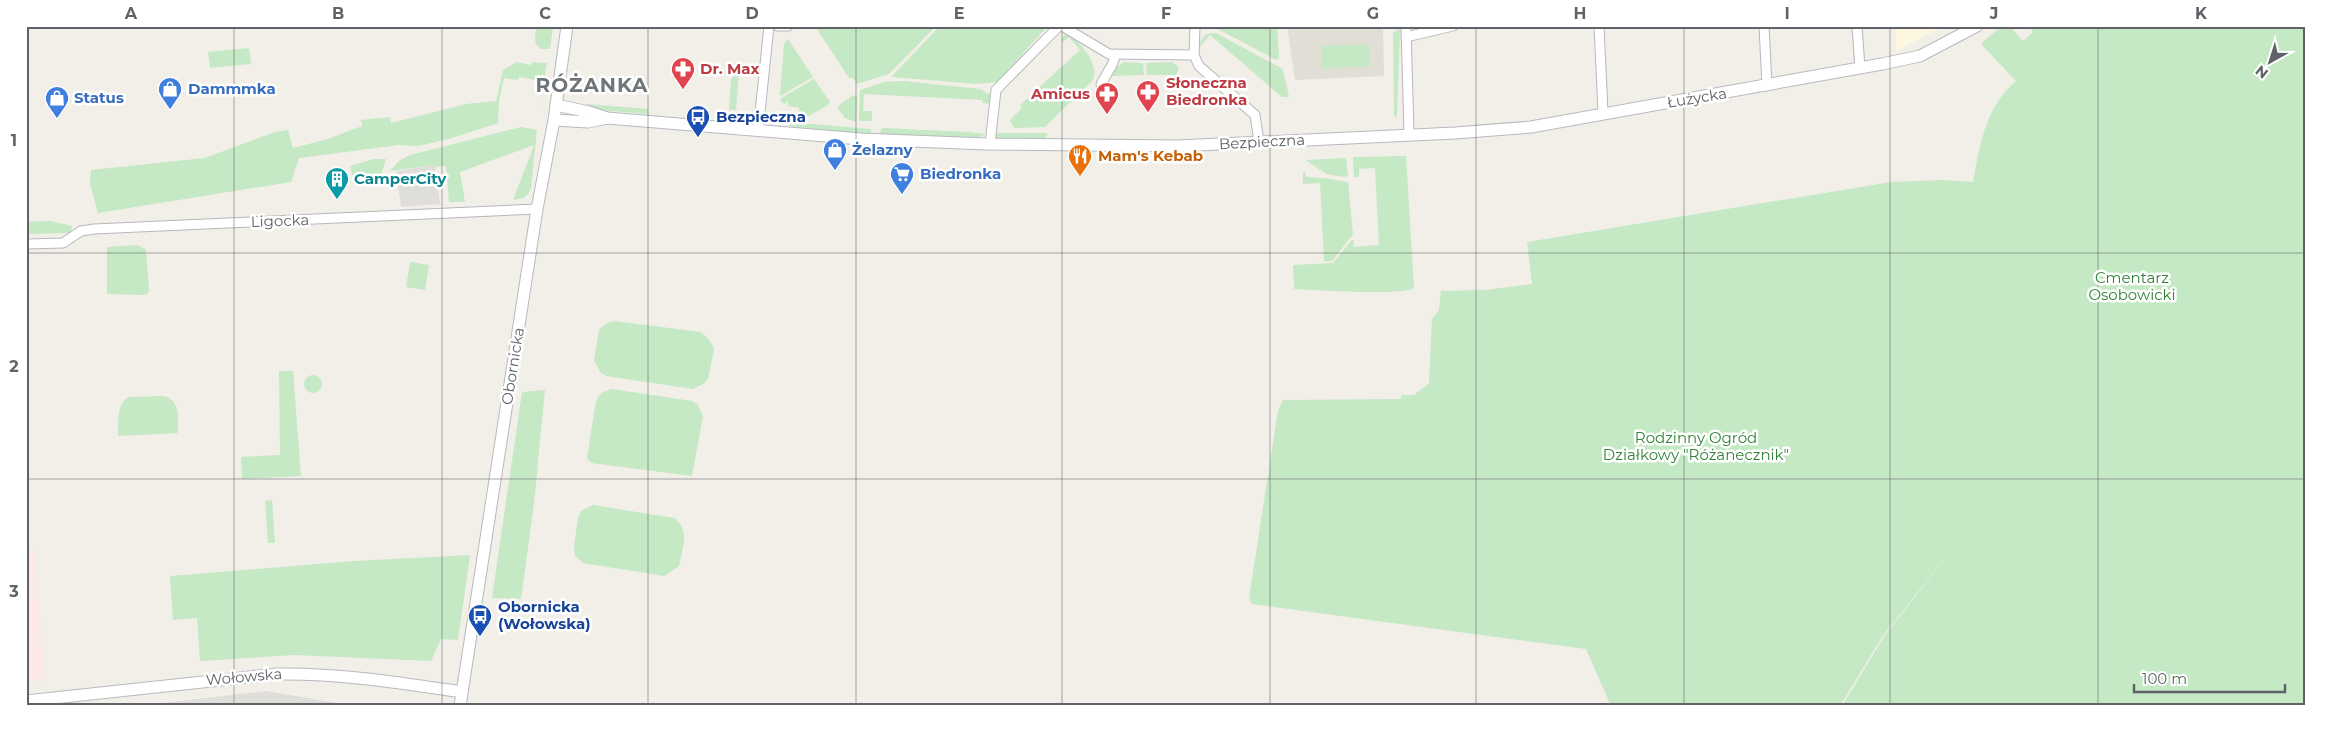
<svg xmlns="http://www.w3.org/2000/svg" width="2332" height="732" font-family="Montserrat,sans-serif">
  <style>
    .commercial { fill: #fef7e0 }
    .industrial { fill: #e0deda }
    .education { fill: #e1ded6 }
    .medical { fill: #fce8e6 }
    .green { fill: #c5e8c5 }
    .lines { fill: none; stroke-linecap: round; stroke-linejoin: round }
    .street-casing { stroke: #b5b8bc; stroke-width: 11 }
    .secondary-casing { stroke: #b6babf; stroke-width: 13 }
    .street { stroke: #fff; stroke-width: 9 }
    .secondary { stroke: #fff; stroke-width: 11 }
    .grid { fill: none; stroke: #5f6368; stroke-width: 1; stroke-opacity: 0.55 }
    .labels { text-anchor: middle; stroke-width: 5; stroke-linejoin: round; paint-order: stroke }
    .health-label { font-size: 15px; font-weight: bold; fill: #be3a42; stroke: #fff; text-anchor: start }
    .shop-label { font-size: 15px; font-weight: bold; fill: #366cbe; stroke: #fff; text-anchor: start }
    .street-label { font-size: 15px; fill: #5f6368; stroke: #fff }
    .transit-label { font-size: 15px; font-weight: bold; fill: #164399; stroke: #fff; text-anchor: start }
    .food-label { font-size: 15px; font-weight: bold; fill: #c56008; stroke: #fff; text-anchor: start }
    .culture-label { font-size: 15px; font-weight: bold; fill: #0d838f; stroke: #fff; text-anchor: start }
    .park-label { font-size: 15px; fill: #348238; stroke: #fff }
    .district-label { font-size: 20px; font-weight: bold; letter-spacing: 1px; fill: #70757a; stroke: #fff }
    .neatline { fill: none; stroke: #5f6368; stroke-width: 2 }
    .grid-label { font-size: 16px; text-anchor: middle; font-weight: bold; fill: #5f6368 }
  </style>
  <rect width="100%" height="100%" fill="#f1efe8"/>
  <!-- commercial -->
  <polygon class="commercial" points="1896,26 1944,26 1896,51"/>
  <!-- industrial -->
  <g class="industrial">
    <polygon points="435,165 440,204 401,207 396,171"/>
    <polygon points="266,691 355,706 141,706 171,702"/>
  </g>
  <!-- education -->
  <polygon class="education" points="1287,26 1383,26 1384,76 1295,80"/>
  <!-- medical -->
  <polygon class="medical" points="26,548 34,548 45,680 26,682"/>
  <!-- green -->
  <g class="green">
    <path d="M537,26H553L550,49H541C532,42 535,35 537,26Z"/>
    <polygon points="815,26 936,26 889,74 857,84 853,78 849,78"/>
    <polygon points="940,26 1040,26 1045,29 997,82 977,84 891,77"/>
    <polygon points="1221,26 1277,26 1279,58 1276,60 1218,29"/>
    <path d="M2028,26H2306V706H1842L1885,635L1964,534L1882,637L1840,706H1611L1586,649L1252,604L1249,598L1278,410L1283,400L1401,399V395H1414L1429,383L1432,319L1439,310L1441,291L1485,290L1532,284L1527,242L1891,182L1943,180L1973,182C1980,145 1985,107 2016,81L1981,44L1998,29H2012L2023,41L2033,32Z"/>
    <polygon points="1400,28 1397,117 1394,115 1393,33"/>
    <path d="M1066,33C1079,40 1100,64 1093,80L1045,127L1014,128L1010,120L1022,108L1020,105L1080,50L1069,37L1063,42L1061,39Z"/>
    <polygon points="1216,33 1281,68 1283,70 1289,97 1282,97 1210,35 1199,48 1201,40 1206,34"/>
    <polygon points="788,39 813,77 780,96 784,44"/>
    <polygon points="1369,44 1370,66 1322,69 1321,46"/>
    <polygon points="249,48 251,64 210,68 208,52"/>
    <polygon points="517,62 531,65 532,62 547,63 540,110 543,88 536,87 536,80 519,77 518,80 504,78 499,101 498,123 449,139 418,146 399,145 299,158 291,182 98,213 90,184 91,170 205,158 275,132 288,130 293,148 328,139 362,126 361,120 390,117 391,123 466,104 496,101 503,70"/>
    <polygon points="1124,62 1143,63 1144,75 1112,76 1115,68"/>
    <polygon points="1172,62 1179,68 1176,75 1147,75 1146,63"/>
    <polygon points="737,72 739,72 736,110 729,110 731,79"/>
    <polygon points="814,79 830,102 828,105 805,118 799,115 799,108 788,106 788,99 786,104 781,102 781,98"/>
    <polygon points="903,81 980,89 993,96 990,104 983,103 982,100 864,94 863,111 872,111 872,121 859,121 860,90 884,82"/>
    <polygon points="853,95 857,97 856,122 845,118 837,107"/>
    <polygon points="587,104 648,109 649,114 585,109"/>
    <polygon points="790,122 871,129 871,135 789,126"/>
    <path d="M521,127L537,130L531,188C528,197 522,199 513,200L534,145L460,172L465,202H449L446,166L435,167L434,165L390,171L399,161L410,155Z"/>
    <polygon points="882,128 969,132 985,134 978,139 879,135"/>
    <polygon points="994,133 1046,133 1048,134 1044,139 997,140 995,138"/>
    <path d="M1406,156L1414,288C1402,296 1314,290 1294,289L1293,265L1333,263L1352,240H1354L1353,247L1379,245L1375,168L1359,169V177H1354L1353,157Z"/>
    <polygon points="1346,158 1348,176 1345,177 1326,174 1306,160"/>
    <polygon points="374,159 386,159 381,175 353,178 350,166"/>
    <polygon points="1305,172 1306,177 1324,178 1348,182 1353,234 1332,261 1324,261 1320,183 1303,184 1303,173"/>
    <polygon points="50,221 72,226 71,233 26,234 26,222"/>
    <polygon points="138,245 146,250 149,290 148,293 145,295 107,294 107,247"/>
    <polygon points="410,262 429,265 425,290 406,287"/>
    <polygon points="614,321 701,332 710,341 714,349 708,379 703,384 693,389 606,376 600,372 594,360 599,330 607,323"/>
    <polygon points="279,371 293,371 301,476 242,479 241,457 280,455"/>
    <circle cx="313" cy="384" r="9"/>
    <polygon points="612,389 692,401 698,405 703,416 692,476 591,463 587,458 596,401 601,393"/>
    <polygon points="545,390 534,503 521,599 492,598 522,392"/>
    <path d="M165,396C181,402 178,419 178,433L118,436C119,423 116,403 129,397Z"/>
    <polygon points="272,500 275,543 268,543 265,501"/>
    <path d="M593,505L674,518C691,530 682,549 679,566L664,576L583,563L575,556L574,548L578,517L581,511Z"/>
    <polygon points="470,555 458,640 441,639 431,661 295,655 200,661 197,618 173,620 170,576 355,561"/>
  </g>
  <g class="lines">
    <!-- street casing -->
    <g class="street-casing">
      <g id="street">
        <polyline points="778,26 788,26"/>
        <polyline points="1062,26 1109,54 1194,55 1195,26"/>
        <polyline points="1406,26 1409,135"/>
        <polyline points="1599,26 1603,113"/>
        <polyline points="1764,26 1767,86"/>
        <polyline points="1857,26 1860,68"/>
        <polyline points="1406,37 1453,26"/>
        <polyline points="1194,55 1199,66 1255,115 1259,142"/>
        <polyline points="1101,84 1112,65 1116,54"/>
        <polyline points="758,131 769,26"/>
        <polyline points="990,144 996,90 1059,26"/>
        <polyline points="26,244 63,243 81,231 94,229 537,209"/>
      </g>
    </g>
    <!-- secondary casing -->
    <g class="secondary-casing">
      <g id="secondary">
        <polyline points="556,105 589,112 607,118 861,139 986,144 1177,146 1455,133 1531,127 1882,64 1920,56 1977,26"/>
        <polyline points="554,120 588,122 607,118"/>
        <path d="M26,701L277,674C340,673 401,683 462,692"/>
        <polyline points="460,706 537,209 554,120 567,26"/>
      </g>
    </g>
    <!-- street -->
    <use href="#street" class="street"/>
    <!-- secondary -->
    <use href="#secondary" class="secondary"/>
  </g>
  <!-- grid -->
  <path class="grid" d="M234,26V706M442,26V706M648,26V706M856,26V706M1062,26V706M1270,26V706M1476,26V706M1684,26V706M1890,26V706M2098,26V706M26,253H2306M26,479H2306"/>
  <!-- icons -->
  <defs>
    <g id="pharmacy-pin" transform="scale(1.25)"><path d="M0 17L-7.5 6A9.5 9.5 0 1 1 7.5 6Z" fill="#e0444e" stroke="#fff"/><path d="M-2-6h4v4h4v4h-4v4h-4v-4h-4v-4h4Z" fill="#fff"/></g>
    <g id="shop-pin" transform="scale(1.25)"><path d="M0 17L-7.5 6A9.5 9.5 0 1 1 7.5 6Z" fill="#3f7fe0" stroke="#fff"/><path d="M-5-2.5h2.3a2.7 3.5 0 0 1 5.4 0H5L5.5 6h-11ZM-1.5-2.5h3a1.5 2.3 0 0 0-3 0Z" fill="#fff"/></g>
    <g id="bus-pin" transform="scale(1.25)"><path d="M0 17L-7.5 6A9.5 9.5 0 1 1 7.5 6Z" fill="#1a4fb4" stroke="#fff"/><path d="M-5-6H5V4H4V6H2V4H-2V6H-4V4H-5ZM-3.5-4V0h7V-4ZM-3.5 1.2v1.5H-2V1.2ZM2 1.2v1.5H3.5V1.2Z" fill="#fff"/></g>
    <g id="restaurant-pin" transform="scale(1.25)"><path d="M0 17L-7.5 6A9.5 9.5 0 1 1 7.5 6Z" fill="#e8710a" stroke="#fff"/><path d="M-5-6h1v4h1v-4h1v4h1v-4h1v5L-1.5 .5V6h-2V.5L-5-1ZM5-6V6H3V1.5H1.5Q1.5-4 5-6Z" fill="#fff"/></g>
    <g id="supermarket-pin" transform="scale(1.25)"><path d="M0 17L-7.5 6A9.5 9.5 0 1 1 7.5 6Z" fill="#3f7fe0" stroke="#fff"/><path d="M-6-5.5h2.5l.6 2H6L4.5 2H-2.5L-4.4-4H-6ZM-1.5 3.2a1.3 1.3 0 1 0 .1 0ZM3 3.2a1.3 1.3 0 1 0 .1 0Z" fill="#fff"/></g>
    <g id="building-pin" transform="scale(1.25)"><path d="M0 17L-7.5 6A9.5 9.5 0 1 1 7.5 6Z" fill="#0f9aa8" stroke="#fff"/><path d="M-4-6H4V6H1V3H-1V6H-4ZM-2.5-4.3h1.7v1.8h-1.7ZM.8-4.3h1.7v1.8H.8ZM-2.5-1h1.7V.8h-1.7ZM.8-1h1.7V.8H.8Z" fill="#fff"/></g>
  </defs>
  <g fill-rule="evenodd">
    <use href="#pharmacy-pin" x="683" y="69"/>
    <use href="#shop-pin" x="170" y="89"/>
    <use href="#pharmacy-pin" x="1148" y="92"/>
    <use href="#pharmacy-pin" x="1107" y="94"/>
    <use href="#shop-pin" x="57" y="98"/>
    <use href="#bus-pin" x="698" y="117"/>
    <use href="#shop-pin" x="835" y="150"/>
    <use href="#restaurant-pin" x="1080" y="156"/>
    <use href="#supermarket-pin" x="902" y="174"/>
    <use href="#building-pin" x="337" y="179"/>
    <use href="#bus-pin" x="480" y="616"/>
  </g>
  <g class="labels">
    <!-- health labels -->
    <g class="health-label">
      <text x="700" y="74">Dr. Max</text>
      <text x="1166" y="88">Słoneczna<tspan x="1166" dy="17">Biedronka</tspan></text>
      <text x="1090" y="99" text-anchor="end">Amicus</text>
    </g>
    <!-- shop labels -->
    <g class="shop-label">
      <text x="188" y="94">Dammmka</text>
      <text x="74" y="103">Status</text>
      <text x="852" y="155">Żelazny</text>
      <text x="920" y="179">Biedronka</text>
    </g>
    <!-- street labels -->
    <g class="street-label">
      <text transform="translate(1697 98) rotate(-9)" y="5">Łużycka</text>
      <text transform="translate(1262 142) rotate(-3)" y="5">Bezpieczna</text>
      <text transform="translate(280 221) rotate(-2)" y="5">Ligocka</text>
      <text transform="translate(513 366) rotate(-81)" y="5">Obornicka</text>
      <text transform="translate(244 677) rotate(-5)" y="5">Wołowska</text>
    </g>
    <!-- transit labels -->
    <g class="transit-label">
      <text x="716" y="122">Bezpieczna</text>
      <text x="498" y="612">Obornicka<tspan x="498" dy="17">(Wołowska)</tspan></text>
    </g>
    <!-- food labels -->
    <g class="food-label">
      <text x="1098" y="161">Mam's Kebab</text>
    </g>
    <!-- culture labels -->
    <g class="culture-label">
      <text x="354" y="184">CamperCity</text>
    </g>
    <!-- park labels -->
    <g class="park-label">
      <text x="2132" y="283">Cmentarz<tspan x="2132" dy="17">Osobowicki</tspan></text>
      <text x="1696" y="443">Rodzinny Ogród<tspan x="1696" dy="17">Działkowy "Różanecznik"</tspan></text>
    </g>
    <!-- district labels -->
    <g class="district-label">
      <text x="592" y="92">RÓŻANKA</text>
    </g>
  </g>
  <!-- border -->
  <rect width="2332" height="732" fill="none" stroke="#ffffff" stroke-width="55"/>
  <!-- north arrow -->
  <g transform="translate(2270 62) rotate(219)" stroke="#ffffff" stroke-width="4" paint-order="stroke">
  <path d="M0-4L9 19L0 12L-9 19Z" fill="#5f6368"/>
  <text y="-8" font-size="14" font-weight="bold" text-anchor="middle" fill="#5f6368">N</text>
  </g>
  <!-- scale -->
  <path d="M2134 684v8h151v-8" fill="none" stroke="#5f6368" stroke-width="2.5"/>
  <text x="2142" y="684" font-size="15" fill="#5f6368" stroke="#ffffff" stroke-width="4" paint-order="stroke">100 m</text>
  <rect x="28" y="28" width="2276" height="676" class="neatline"/>
  <g class="grid-label">
    <text x="131" y="19">A</text>
    <text x="338" y="19">B</text>
    <text x="545" y="19">C</text>
    <text x="752" y="19">D</text>
    <text x="959" y="19">E</text>
    <text x="1166" y="19">F</text>
    <text x="1373" y="19">G</text>
    <text x="1580" y="19">H</text>
    <text x="1787" y="19">I</text>
    <text x="1994" y="19">J</text>
    <text x="2201" y="19">K</text>
    <text x="14" y="146">1</text>
    <text x="14" y="372">2</text>
    <text x="14" y="597">3</text>
  </g>
</svg>
